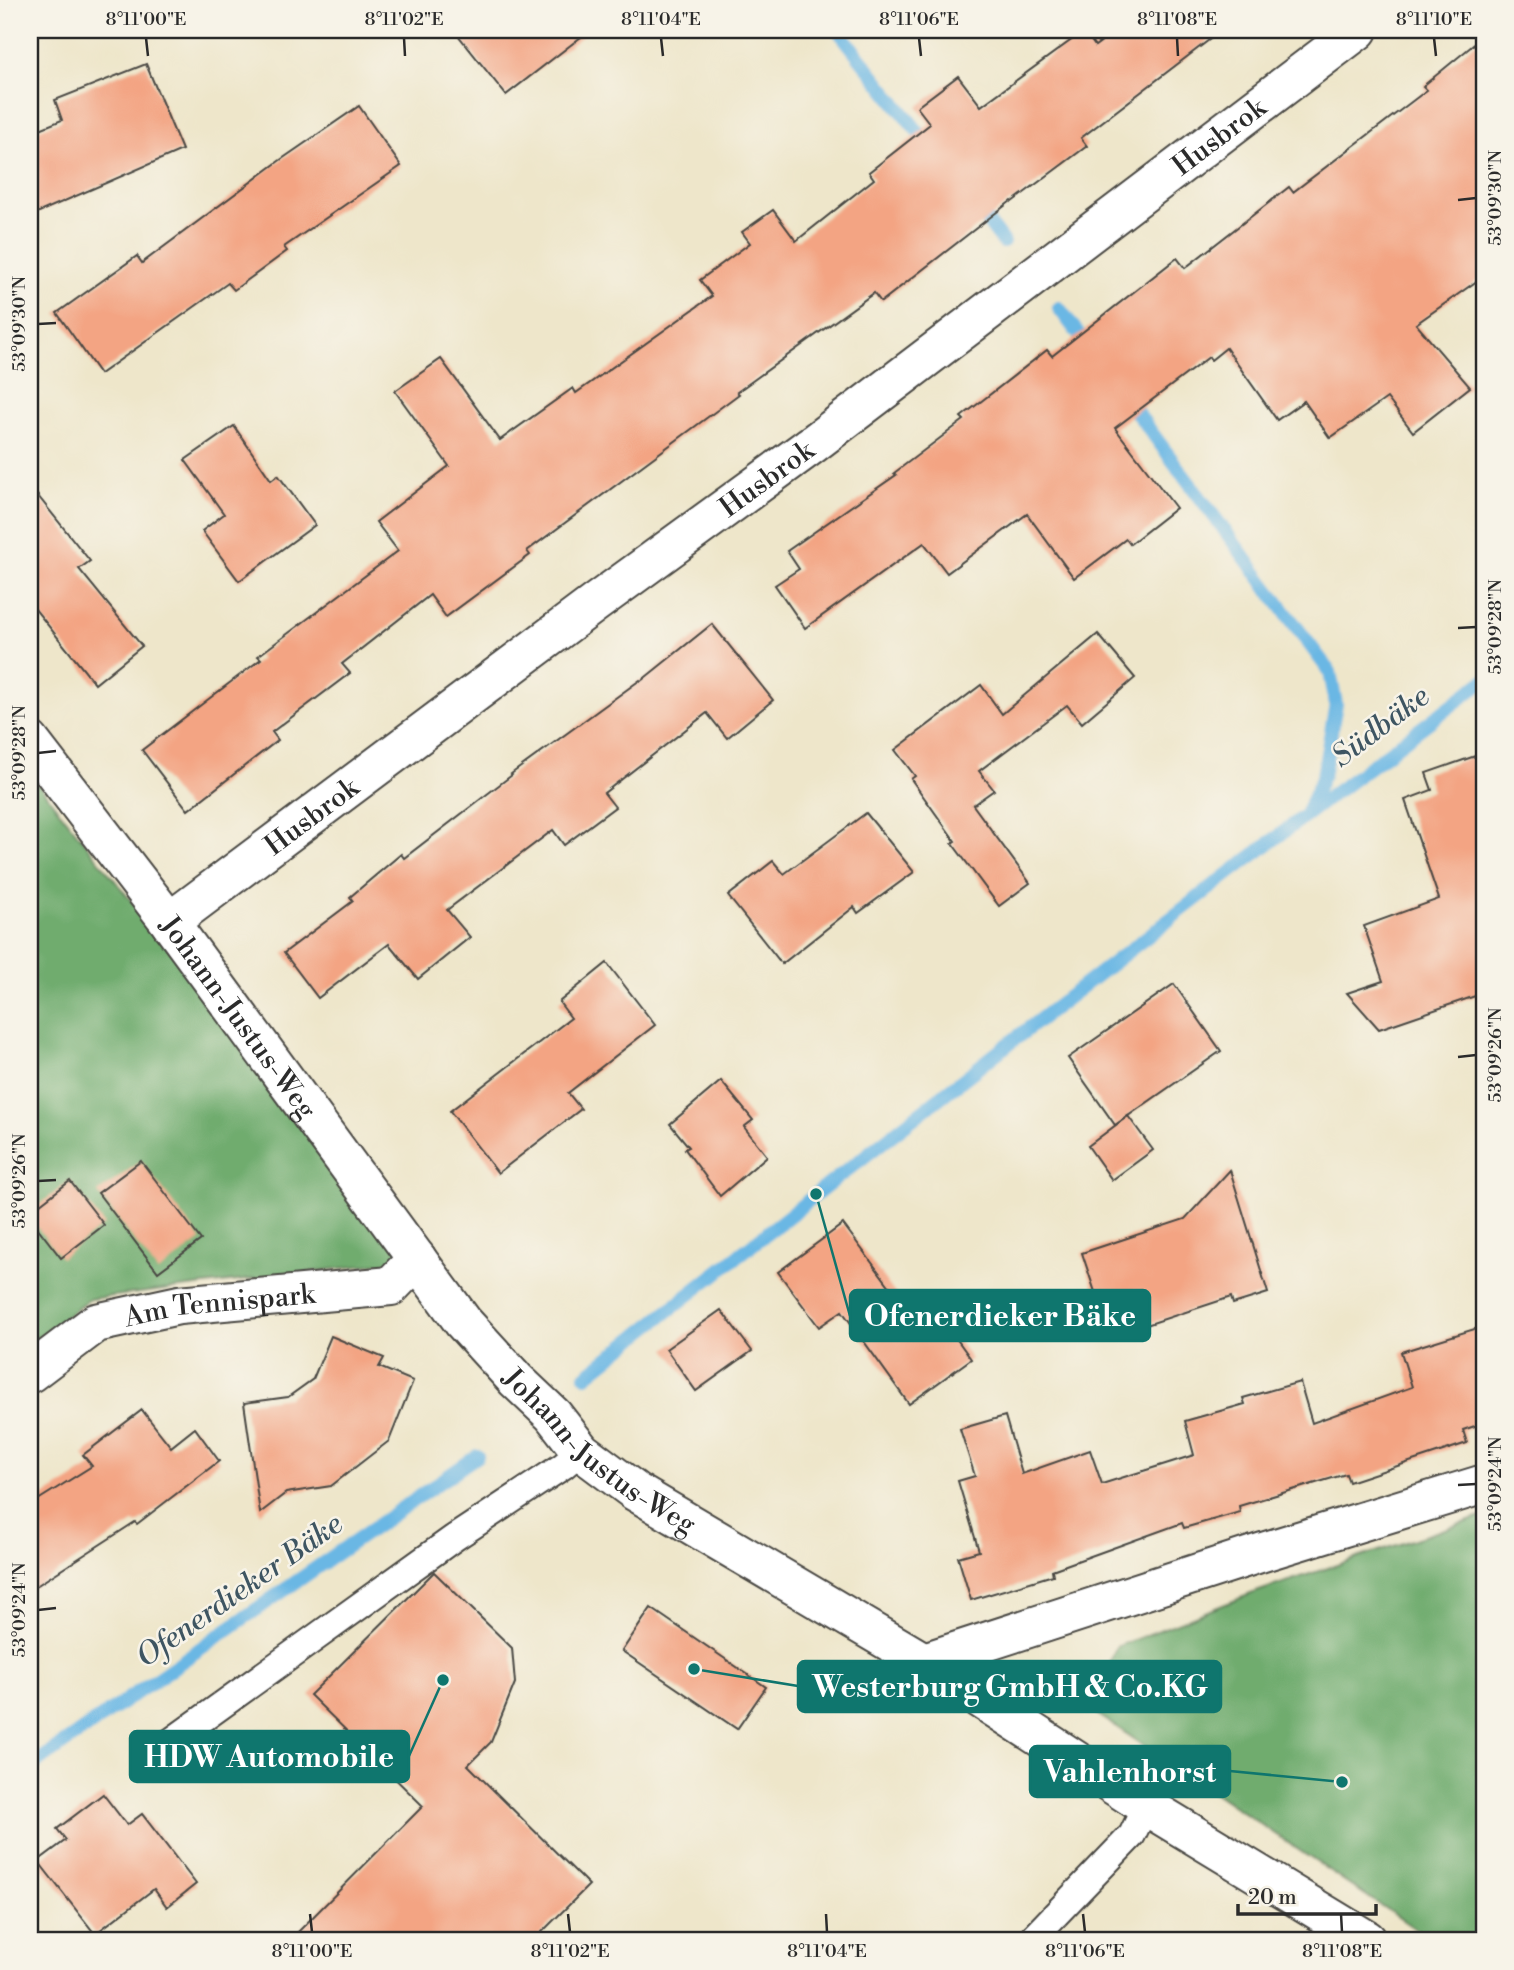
<svg xmlns="http://www.w3.org/2000/svg" width="1514" height="1970" font-family="'Libre Bodoni',serif">
  <style>
    .forest { fill: #6fac6e; stroke: #4d6c4c; stroke-width: 2 }
    .lines { fill: none; stroke-linecap: round; stroke-linejoin: round }
    .stream { stroke: #6bb7e4; stroke-width: 14 }
    .building { fill: #f3a483 }
    .service-casing { stroke: #484743; stroke-width: 30 }
    .minor-casing { stroke: #484743; stroke-width: 42 }
    .service { stroke: #fff; stroke-width: 26 }
    .minor { stroke: #fff; stroke-width: 38 }
    .ticks { fill: none; stroke: #2b2b2b; stroke-width: 2.5 }
    .labels { text-anchor: middle; stroke-width: 5; stroke-linejoin: round; paint-order: stroke }
    .street-label { font-size: 28px; fill: #2b2b2b; stroke: #f7f3e8 }
    .water-label { font-size: 30px; font-style: italic; fill: #3e5562; stroke: #f7f3e8 }
    .leader { fill: none; stroke: #0f766e; stroke-width: 2.5 }
    .callout-dot { fill: #0f766e; stroke: #f7f3e8; stroke-width: 2.5 }
    .callout { fill: #0f766e; stroke: #0f766e; stroke-width: 2.5 }
    .callout-label { font-size: 30px; text-anchor: middle; font-weight: bold; fill: #fff }
    .neatline { fill: none; stroke: #2b2b2b; stroke-width: 2.5 }
    .ticks-label { font-size: 18px; text-anchor: middle; fill: #2b2b2b }
  </style>
  <rect width="100%" height="100%" fill="#f7f3e8"/>
  <filter id="ink" filterUnits="userSpaceOnUse"><feTurbulence type="fractalNoise" baseFrequency=".0143" numOctaves="2"/><feDisplacementMap in="SourceGraphic" scale="14" xChannelSelector="R" yChannelSelector="G"/><feConvolveMatrix kernelMatrix="1 2 1 2 8 2 1 2 1" color-interpolation-filters="sRGB"/></filter>
  <filter id="wash" filterUnits="userSpaceOnUse"><feTurbulence type="fractalNoise" baseFrequency=".00686" numOctaves="4" result="noise"/><feDisplacementMap in="SourceGraphic" scale="28" xChannelSelector="R" yChannelSelector="G"/><feGaussianBlur stdDeviation="1.57" result="paint"/><feColorMatrix in="noise" values="0 0 0 0 0 0 0 0 0 0 0 0 0 0 0 0 0 1.4 0 .05"/><feComposite in="paint" operator="in"/></filter>
  <g filter="url(#wash)">
    <rect width="100%" height="100%" fill="#eee6ca"/>
    <!-- forest -->
    <g class="forest">
      <polygon points="30,774 417,1259 90,1299 30,1343"/>
      <polygon points="1484,1516 1484,1940 1432,1940 1093,1711 1116,1647 1256,1592"/>
    </g>
    <g class="lines">
      <!-- stream -->
      <g class="stream">
        <polyline points="838,30 930,147"/>
        <polyline points="975,205 1003,242"/>
        <polyline points="1059,308 1089,348"/>
        <polyline points="1126,398 1330,672 1336,704 1323,776 1307,812"/>
        <path d="M586,1376C883,1141 1181,907 1484,681"/>
        <polyline points="30,1767 477,1456"/>
      </g>
    </g>
    <g id="blocks">
      <!-- building -->
      <g class="building">
        <polygon points="454,30 590,30 506,95"/>
        <polygon points="1117,30 1222,30 1081,138 1087,146 1012,202 1011,201 881,302 874,293 737,392 739,394 527,551 530,555 446,617 430,595 342,664 350,673 272,732 278,740 188,810 142,750 261,659 258,656 398,551 376,522 449,466 395,391 441,359 500,440 573,388 576,393 712,296 700,280 750,243 742,232 773,210 796,241 874,179 869,172 930,124 917,107 958,76 981,106 1084,31 1095,46"/>
        <polygon points="1484,36 1484,276 1416,324 1470,387 1413,432 1387,398 1330,438 1304,401 1277,420 1226,348 1211,360 1209,357 1115,428 1176,508 1130,544 1126,539 1074,578 1027,514 947,573 924,543 805,628 775,585 799,569 787,551 896,475 894,473 964,420 961,417 1047,350 1052,356 1177,258 1185,268 1289,187 1293,192 1427,90 1423,86"/>
        <polygon points="146,64 182,150 30,216 30,133 62,120 55,100"/>
        <polygon points="359,106 401,166 284,247 287,251 234,290 228,283 100,374 57,313 137,256 142,263 279,161"/>
        <polygon points="234,426 271,480 278,475 315,525 239,581 202,531 224,514 185,460"/>
        <polygon points="30,486 90,561 79,569 142,646 95,684 30,603"/>
        <polygon points="712,624 773,700 727,738 707,713 604,793 615,807 564,845 553,830 447,910 470,937 418,979 389,944 318,998 284,953 353,901 350,897 401,854 404,858 512,775 511,774 640,680 641,681"/>
        <polygon points="1098,634 1135,678 1082,723 1067,705 979,771 994,790 973,805 1030,883 999,906 952,843 955,841 911,779 915,776 895,750 981,685 1002,714"/>
        <polygon points="1484,753 1484,993 1379,1029 1347,993 1383,981 1364,926 1439,899 1405,800 1432,790 1426,773"/>
        <polygon points="866,813 914,872 858,913 854,907 782,964 728,896 773,861 784,874"/>
        <polygon points="607,963 655,1025 568,1093 581,1109 498,1173 450,1111 571,1018 559,1002"/>
        <polygon points="1174,984 1221,1051 1115,1125 1068,1058"/>
        <polygon points="721,1081 753,1120 744,1127 767,1156 720,1196 685,1149 689,1147 670,1124"/>
        <polygon points="1128,1116 1153,1150 1112,1180 1088,1146"/>
        <polygon points="141,1161 201,1240 158,1272 98,1193"/>
        <polygon points="1230,1170 1268,1293 1233,1304 1231,1297 1110,1337 1082,1253 1185,1219"/>
        <polygon points="70,1181 104,1225 61,1258 30,1218 30,1212"/>
        <polygon points="843,1224 914,1319 933,1306 971,1359 909,1404 842,1311 819,1327 778,1272"/>
        <polygon points="721,1310 752,1351 696,1391 666,1349"/>
        <polygon points="1484,1326 1484,1423 1463,1430 1467,1443 1349,1482 1346,1474 1239,1506 1240,1512 1184,1528 1182,1523 1052,1570 1053,1575 971,1600 958,1557 979,1551 958,1481 975,1476 960,1429 1005,1416 1022,1474 1090,1450 1102,1484 1194,1455 1185,1421 1245,1404 1243,1398 1300,1382 1312,1423 1412,1387 1401,1352"/>
        <polygon points="331,1336 384,1358 379,1367 413,1381 389,1441 331,1486 286,1493 260,1513 244,1403 288,1397 313,1379"/>
        <polygon points="142,1410 171,1447 195,1428 219,1461 137,1524 135,1522 30,1590 30,1505 92,1466 83,1455"/>
        <polygon points="434,1572 512,1648 515,1683 491,1742 468,1765 589,1885 534,1940 290,1940 423,1806 310,1695"/>
        <polygon points="651,1608 766,1687 737,1729 622,1651"/>
        <polygon points="103,1794 127,1825 142,1814 196,1884 167,1907 154,1889 95,1934 38,1861 66,1840 57,1829"/>
      </g>
    </g>
  </g>
  <g filter="url(#ink)">
    <use href="#blocks" fill-opacity="0" stroke="#484743" stroke-width="2"/>
    <g class="lines">
      <!-- service casing -->
      <g class="service-casing">
        <g id="service">
          <polyline points="144,1761 454,1538 563,1466 581,1451"/>
          <polyline points="1031,1940 1132,1835 1146,1806"/>
        </g>
      </g>
      <!-- minor casing -->
      <g class="minor-casing">
        <g id="minor">
          <path id="s1" d="M30,741L171,924L463,1322L516,1380L553,1415L581,1451L636,1492L924,1662L1146,1806L1367,1940"/>
          <path id="s2" d="M171,924L184,911L595,603L813,444L1358,30"/>
          <path id="s3" d="M30,1373L96,1323L179,1305L391,1286L417,1259"/>
          <polyline points="924,1662 1263,1552 1484,1484"/>
        </g>
      </g>
      <!-- service -->
      <use href="#service" class="service"/>
      <!-- minor -->
      <use href="#minor" class="minor"/>
    </g>
  </g>
  <!-- ticks -->
  <path class="ticks" d="M146,38L148,56M404,38L405,56M661,38L663,56M919,38L921,56M1177,38L1178,56M1434,38L1436,56M1458,200L1476,198M38,324L56,323M1458,628L1476,627M38,753L56,751M1458,1057L1476,1055M38,1181L56,1180M1458,1485L1476,1484M38,1610L56,1608M310,1914L312,1932M568,1914L570,1932M826,1914L827,1932M1083,1914L1085,1932M1341,1914L1342,1932"/>
  <g class="labels">
    <!-- street labels -->
    <g class="street-label">
      <text dy="10" stroke="none"><textPath href="#s2" startOffset="1311">Husbrok</textPath></text>
      <text dy="10" stroke="none"><textPath href="#s2" startOffset="744">Husbrok</textPath></text>
      <text dy="10" stroke="none"><textPath href="#s2" startOffset="177">Husbrok</textPath></text>
      <text dy="10" stroke="none"><textPath href="#s1" startOffset="346">Johann-Justus-Weg</textPath></text>
      <text dy="10" stroke="none"><textPath href="#s3" startOffset="208">Am Tennispark</textPath></text>
      <text dy="10" stroke="none"><textPath href="#s1" startOffset="914">Johann-Justus-Weg</textPath></text>
    </g>
    <!-- water labels -->
    <g class="water-label">
      <text transform="translate(1380 726) rotate(-37)" y="10">Südbäke</text>
      <text transform="translate(239 1590) rotate(-35)" y="10">Ofenerdieker Bäke</text>
    </g>
  </g>
  <!-- callouts -->
  <path class="leader" d="M816 1194L850 1316M694 1669L798 1686M443 1680L409 1756M1342 1782L1230 1771"/>
  <g class="callout-dot">
    <circle cx="816" cy="1194" r="7"/>
    <circle cx="694" cy="1669" r="7"/>
    <circle cx="443" cy="1680" r="7"/>
    <circle cx="1342" cy="1782" r="7"/>
  </g>
  <g class="callout">
    <rect x="850" y="1290" width="300" height="51" rx="7"/>
    <rect x="798" y="1661" width="423" height="51" rx="7"/>
    <rect x="130" y="1731" width="279" height="51" rx="7"/>
    <rect x="1030" y="1746" width="200" height="51" rx="7"/>
  </g>
  <g class="callout-label">
    <text x="1000" y="1326">Ofenerdieker Bäke</text>
    <text x="1010" y="1697">Westerburg GmbH &amp; Co.KG</text>
    <text x="269" y="1767">HDW Automobile</text>
    <text x="1130" y="1782">Vahlenhorst</text>
  </g>
  <!-- margin -->
  <rect width="1514" height="1970" fill="none" stroke="#f7f3e8" stroke-width="77"/>
  <!-- scale -->
  <path d="M1238 1904v10h138v-10" fill="none" stroke="#2b2b2b" stroke-width="3.5"/>
  <text x="1248" y="1904" font-size="21" fill="#2b2b2b" stroke="#f7f3e8" stroke-width="5" paint-order="stroke">20 m</text>
  <rect x="38" y="38" width="1438" height="1894" class="neatline"/>
  <g class="ticks-label">
    <text x="146" y="25">8°11'00"E</text>
    <text x="404" y="25">8°11'02"E</text>
    <text x="661" y="25">8°11'04"E</text>
    <text x="919" y="25">8°11'06"E</text>
    <text x="1177" y="25">8°11'08"E</text>
    <text x="1434" y="25">8°11'10"E</text>
    <text transform="translate(1495 198) rotate(-90)" y="6">53°09'30"N</text>
    <text transform="translate(19 324) rotate(-90)" y="6">53°09'30"N</text>
    <text transform="translate(1495 627) rotate(-90)" y="6">53°09'28"N</text>
    <text transform="translate(19 753) rotate(-90)" y="6">53°09'28"N</text>
    <text transform="translate(1495 1055) rotate(-90)" y="6">53°09'26"N</text>
    <text transform="translate(19 1181) rotate(-90)" y="6">53°09'26"N</text>
    <text transform="translate(1495 1484) rotate(-90)" y="6">53°09'24"N</text>
    <text transform="translate(19 1610) rotate(-90)" y="6">53°09'24"N</text>
    <text x="312" y="1957">8°11'00"E</text>
    <text x="570" y="1957">8°11'02"E</text>
    <text x="827" y="1957">8°11'04"E</text>
    <text x="1085" y="1957">8°11'06"E</text>
    <text x="1342" y="1957">8°11'08"E</text>
  </g>
</svg>
